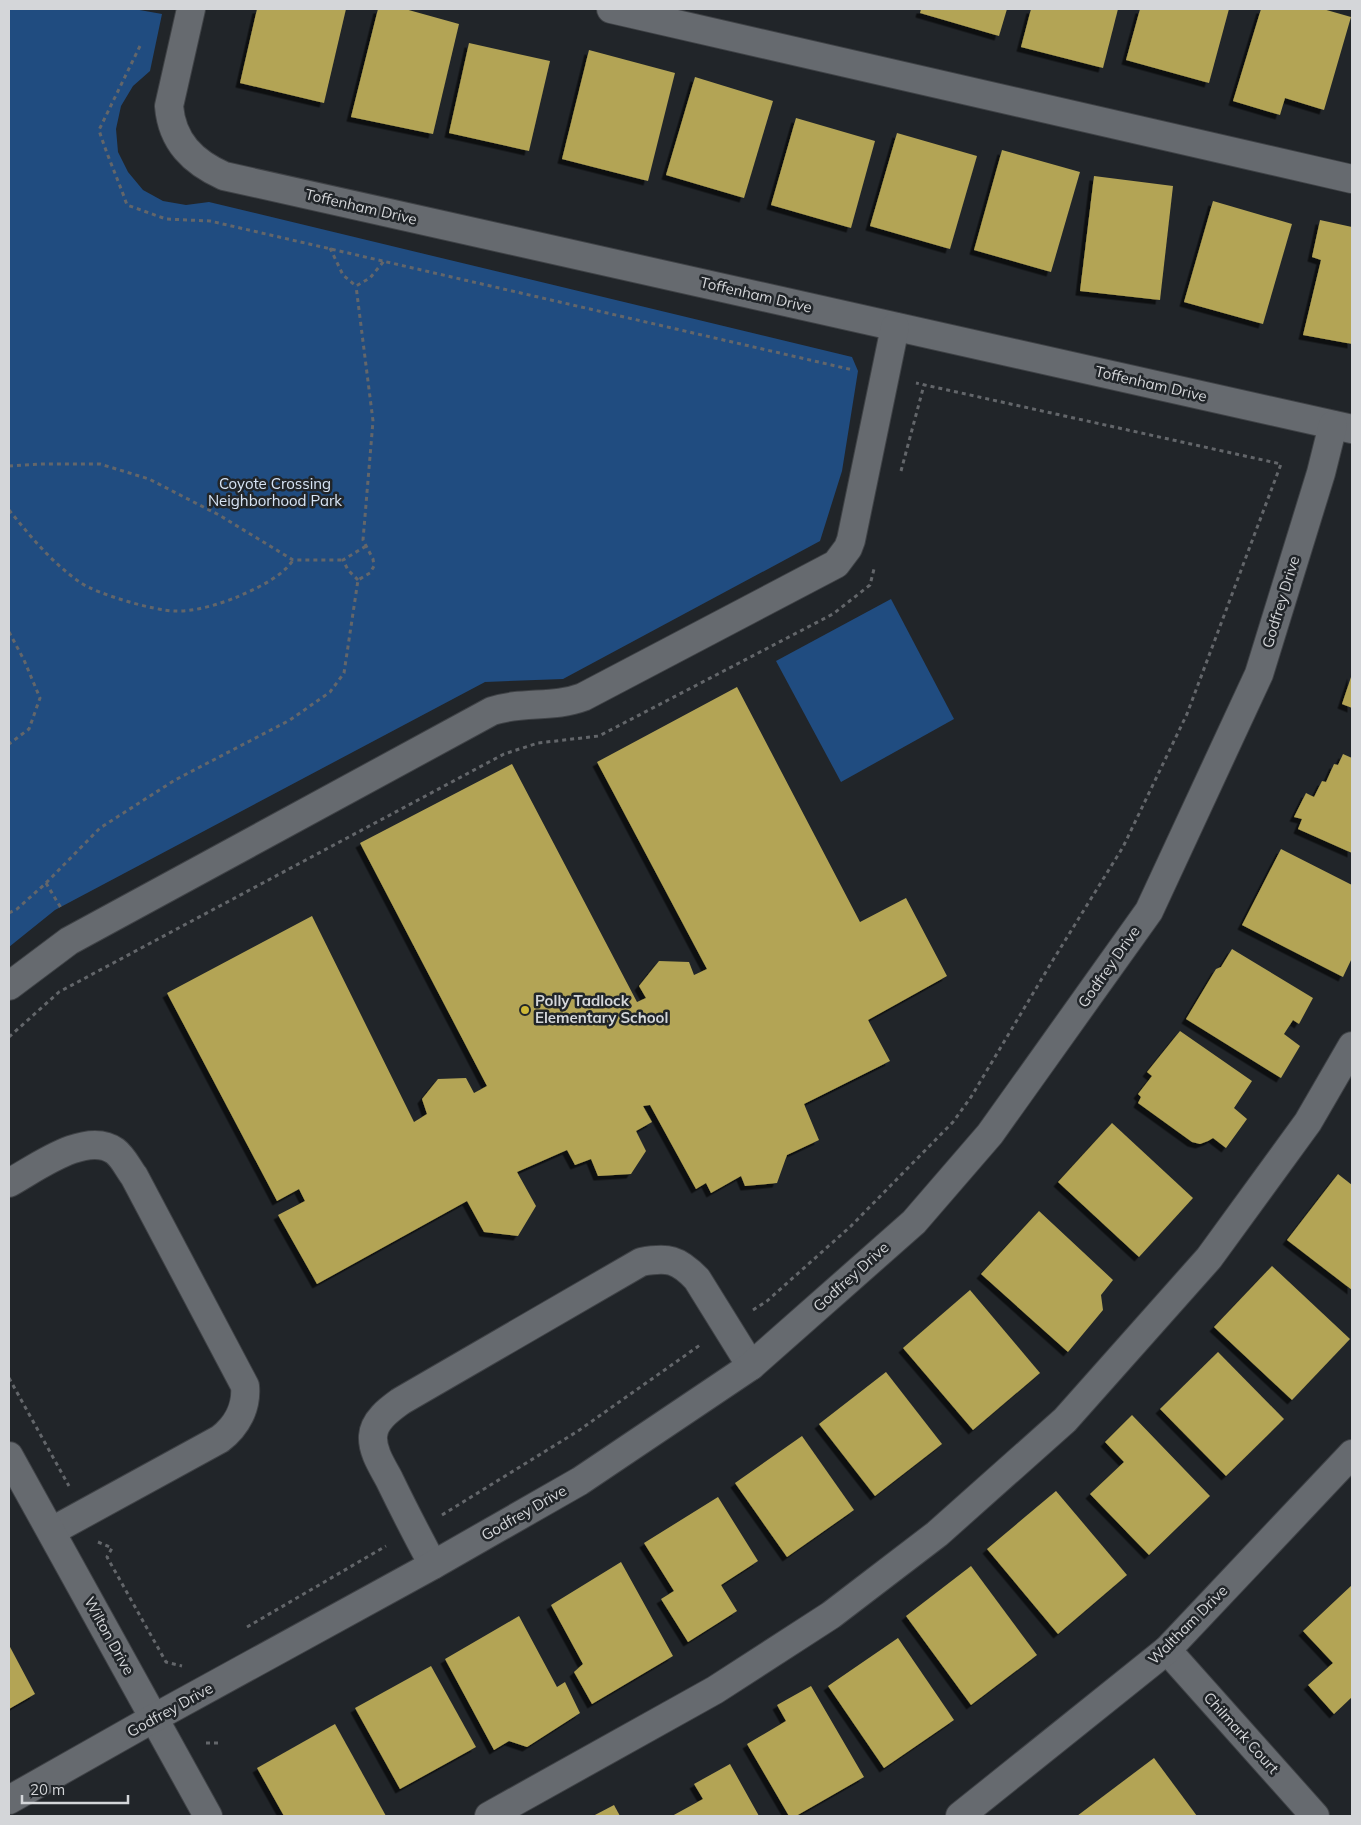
<svg xmlns="http://www.w3.org/2000/svg" width="1361" height="1825" font-family="Mulish,sans-serif">
  <style>
    .green { fill: #204c80 }
    .building { fill: #b3a455; filter: url(#shadow) }
    .lines { fill: none; stroke-linecap: round; stroke-linejoin: round }
    .minor-casing { stroke: #3f4246; stroke-width: 30 }
    .path { stroke: #63666a; stroke-width: 3; stroke-dasharray: 4 4; stroke-linecap: butt }
    .minor { stroke: #666a6f; stroke-width: 28 }
    .poi-dot { fill: #ceb837; stroke: #212529; stroke-width: 2 }
    .labels { text-anchor: middle; stroke-width: 5; stroke-linejoin: round; paint-order: stroke }
    .street-label { font-size: 15px; fill: #d4d6d9; stroke: #212529 }
    .park-label { font-size: 15px; fill: #d7e4f5; stroke: #212529 }
    .poi-label { font-size: 15px; font-weight: bold; fill: #d4d6d9; stroke: #212529; text-anchor: start }
  </style>
  <defs>
    <filter id="shadow"><feDropShadow dx="-4.5" dy="4.5" stdDeviation="0" flood-color="#0009"/></filter>
  </defs>
  <rect width="100%" height="100%" fill="#212529"/>
  <!-- green -->
  <g class="green">
    <polygon points="9,9 134,9 162,14 150,71 133,86 121,106 116,129 118,152 128,172 143,190 163,201 186,205 209,202 852,357 858,371 842,471 820,541 563,679 485,682 55,910 9,947"/>
    <polygon points="891,599 954,719 841,782 776,661"/>
  </g>
  <!-- building -->
  <g class="building">
    <polygon points="257,9 346,9 324,103 240,83"/>
    <polygon points="378,9 405,9 459,24 433,134 351,117"/>
    <polygon points="921,9 1007,9 999,36 920,13"/>
    <polygon points="1031,9 1118,9 1103,68 1021,47"/>
    <polygon points="1140,9 1229,9 1209,83 1126,60"/>
    <polygon points="1261,9 1323,9 1351,17 1324,110 1285,98 1280,115 1233,101"/>
    <polygon points="469,43 550,61 529,151 449,133"/>
    <polygon points="589,50 675,73 648,181 562,159"/>
    <polygon points="695,77 773,101 744,198 666,175"/>
    <polygon points="796,118 875,141 851,228 771,205"/>
    <polygon points="897,133 977,156 950,249 870,226"/>
    <polygon points="1002,150 1080,172 1051,272 974,250"/>
    <polygon points="1094,176 1173,186 1160,300 1080,291"/>
    <polygon points="1213,201 1292,224 1263,324 1184,302"/>
    <polygon points="1320,220 1352,227 1352,344 1303,335 1321,260 1312,257"/>
    <polygon points="1352,674 1352,708 1342,704"/>
    <polygon points="737,687 860,922 906,898 947,976 868,1020 890,1061 804,1104 819,1140 787,1155 777,1183 745,1186 741,1176 711,1193 706,1183 696,1189 650,1105 643,1106 652,1122 636,1131 646,1151 631,1174 598,1176 591,1159 575,1165 567,1150 517,1172 536,1206 518,1236 484,1232 467,1201 317,1284 278,1215 305,1201 299,1189 277,1201 167,993 312,916 414,1122 427,1114 422,1099 438,1079 466,1078 474,1093 487,1086 360,843 512,764 637,1002 646,998 639,986 659,961 689,962 694,975 707,969 597,762"/>
    <polygon points="1343,754 1352,758 1352,853 1298,829 1302,819 1294,817 1306,793 1314,797 1322,781 1326,782 1334,764 1338,765"/>
    <polygon points="1281,849 1352,885 1352,921 1351,924 1352,924 1352,958 1343,977 1242,925"/>
    <polygon points="1232,949 1313,998 1299,1024 1293,1020 1284,1034 1300,1046 1281,1078 1186,1019 1216,969 1221,967"/>
    <polygon points="1180,1031 1252,1081 1234,1108 1247,1119 1226,1148 1213,1138 1208,1141 1200,1144 1192,1142 1138,1103 1141,1097 1138,1094 1152,1076 1147,1072"/>
    <polygon points="1112,1123 1193,1198 1139,1257 1058,1182"/>
    <polygon points="1338,1174 1352,1185 1352,1290 1287,1240"/>
    <polygon points="1039,1211 1113,1280 1101,1295 1103,1310 1068,1352 981,1274"/>
    <polygon points="1272,1266 1350,1339 1292,1400 1214,1327"/>
    <polygon points="970,1290 1040,1373 973,1430 903,1348"/>
    <polygon points="1218,1352 1284,1419 1226,1476 1160,1409"/>
    <polygon points="886,1372 942,1444 875,1496 819,1424"/>
    <polygon points="1132,1415 1210,1496 1149,1555 1090,1494 1124,1462 1105,1442"/>
    <polygon points="802,1436 854,1510 787,1557 735,1483"/>
    <polygon points="1056,1491 1127,1575 1058,1634 987,1549"/>
    <polygon points="718,1497 758,1561 721,1585 737,1611 688,1642 661,1599 674,1591 644,1543"/>
    <polygon points="621,1562 673,1656 592,1704 574,1672 583,1664 551,1605"/>
    <polygon points="971,1566 1037,1655 971,1705 906,1616"/>
    <polygon points="1352,1585 1352,1697 1334,1714 1308,1685 1333,1663 1303,1631"/>
    <polygon points="519,1616 557,1687 565,1682 580,1713 527,1747 509,1741 494,1750 445,1659"/>
    <polygon points="898,1638 954,1720 884,1768 828,1686"/>
    <polygon points="9,1645 35,1694 9,1709"/>
    <polygon points="431,1666 476,1747 400,1789 355,1708"/>
    <polygon points="811,1686 864,1777 796,1816 789,1816 747,1744 786,1721 777,1705"/>
    <polygon points="335,1724 386,1816 284,1816 257,1768"/>
    <polygon points="1154,1758 1197,1816 1077,1816"/>
    <polygon points="730,1764 759,1816 672,1816 703,1799 694,1784"/>
    <polygon points="614,1805 620,1816 593,1816"/>
  </g>
  <g class="lines">
    <!-- minor casing -->
    <g class="minor-casing">
      <g id="minor">
        <path d="M191,9L169,106C172,142 193,162 224,176L1352,429"/>
        <polyline points="611,9 1352,179"/>
        <path d="M9,986L69,941L492,711C522,701 554,708 583,697L836,564L848,548L851,540L895,327"/>
        <path d="M9,1183C35,1169 86,1130 115,1151C123,1157 128,1168 134,1176L245,1386C247,1407 237,1426 220,1439L52,1531"/>
        <polyline points="9,1456 208,1816"/>
        <path d="M433,1565C418,1537 403,1508 389,1479C382,1466 372,1451 373,1436C374,1420 390,1409 401,1401L641,1262C668,1257 678,1259 697,1279L751,1366"/>
        <polyline points="1167,1650 1315,1816"/>
        <polyline points="9,1800 154,1718 433,1565 580,1481 751,1366 914,1222 990,1134 1149,911 1259,674 1321,473 1333,425"/>
        <polyline points="489,1816 715,1690 831,1615 937,1534 1065,1420 1209,1258 1308,1122 1352,1046"/>
        <polyline points="960,1816 1167,1650 1352,1454"/>
      </g>
    </g>
    <!-- path -->
    <g class="path">
      <path d="M140,46L99,130C107,156 118,179 127,205L166,219L210,221L853,370"/>
      <polyline points="330,248 343,275 356,286 370,278 384,261"/>
      <polyline points="9,466 39,464 100,464 149,479 219,515 293,560 343,560"/>
      <polyline points="901,471 924,385"/>
      <path d="M9,510C31,537 52,563 81,583C97,594 155,611 175,611C194,612 220,604 237,597C257,588 281,578 293,560"/>
      <polyline points="358,580 348,570 343,560 366,546"/>
      <polyline points="9,632 24,660 40,698 29,729 9,744"/>
      <polyline points="46,883 61,908"/>
      <polyline points="9,913 17,909 46,883 100,828 175,780 290,720 330,692 344,673 358,580 370,573 374,566 373,559 363,540 373,421 356,286"/>
      <polyline points="9,1037 59,992 504,754 538,743 599,736 833,614 870,585 874,569"/>
      <polyline points="753,1310 767,1301 851,1226 953,1122 971,1097 1053,960 1123,847 1187,714 1281,464 916,383"/>
      <polyline points="9,1378 69,1486"/>
      <polyline points="442,1515 578,1431 700,1345"/>
      <polyline points="98,1542 112,1548 107,1557 166,1662 182,1666"/>
      <polyline points="247,1627 386,1546"/>
      <polyline points="206,1743 220,1743"/>
    </g>
    <!-- minor -->
    <use href="#minor" class="minor"/>
  </g>
  <!-- markers -->
  <circle class="poi-dot" cx="525" cy="1010" r="5"/>
  <g class="labels">
    <!-- street labels -->
    <g class="street-label">
      <text transform="translate(361 207) rotate(13)" y="5">Toffenham Drive</text>
      <text transform="translate(756 295) rotate(13)" y="5">Toffenham Drive</text>
      <text transform="translate(1151 384) rotate(13)" y="5">Toffenham Drive</text>
      <text transform="translate(1281 602) rotate(-73)" y="5">Godfrey Drive</text>
      <text transform="translate(1109 967) rotate(-55)" y="5">Godfrey Drive</text>
      <text transform="translate(851 1277) rotate(-42)" y="5">Godfrey Drive</text>
      <text transform="translate(524 1513) rotate(-30)" y="5">Godfrey Drive</text>
      <text transform="translate(1188 1625) rotate(-45)" y="5">Waltham Drive</text>
      <text transform="translate(109 1636) rotate(61)" y="5">Wilton Drive</text>
      <text transform="translate(170 1710) rotate(-29)" y="5">Godfrey Drive</text>
      <text transform="translate(1241 1733) rotate(48)" y="5">Chilmark Court</text>
    </g>
    <!-- park labels -->
    <g class="park-label">
      <text x="275" y="489">Coyote Crossing<tspan x="275" dy="17">Neighborhood Park</tspan></text>
    </g>
    <!-- poi labels -->
    <g class="poi-label">
      <text x="535" y="1006">Polly Tadlock<tspan x="535" dy="17">Elementary School</tspan></text>
    </g>
  </g>
  <!-- border -->
  <rect width="1361" height="1825" fill="none" stroke="#d4d6d9" stroke-width="20"/>
  <!-- scale -->
  <path d="M22 1795v8h106v-8" fill="none" stroke="#d4d6d9" stroke-width="2.5"/>
  <text x="30" y="1795" font-size="15" fill="#d4d6d9" stroke="#212529" stroke-width="4" paint-order="stroke">20 m</text>
</svg>
